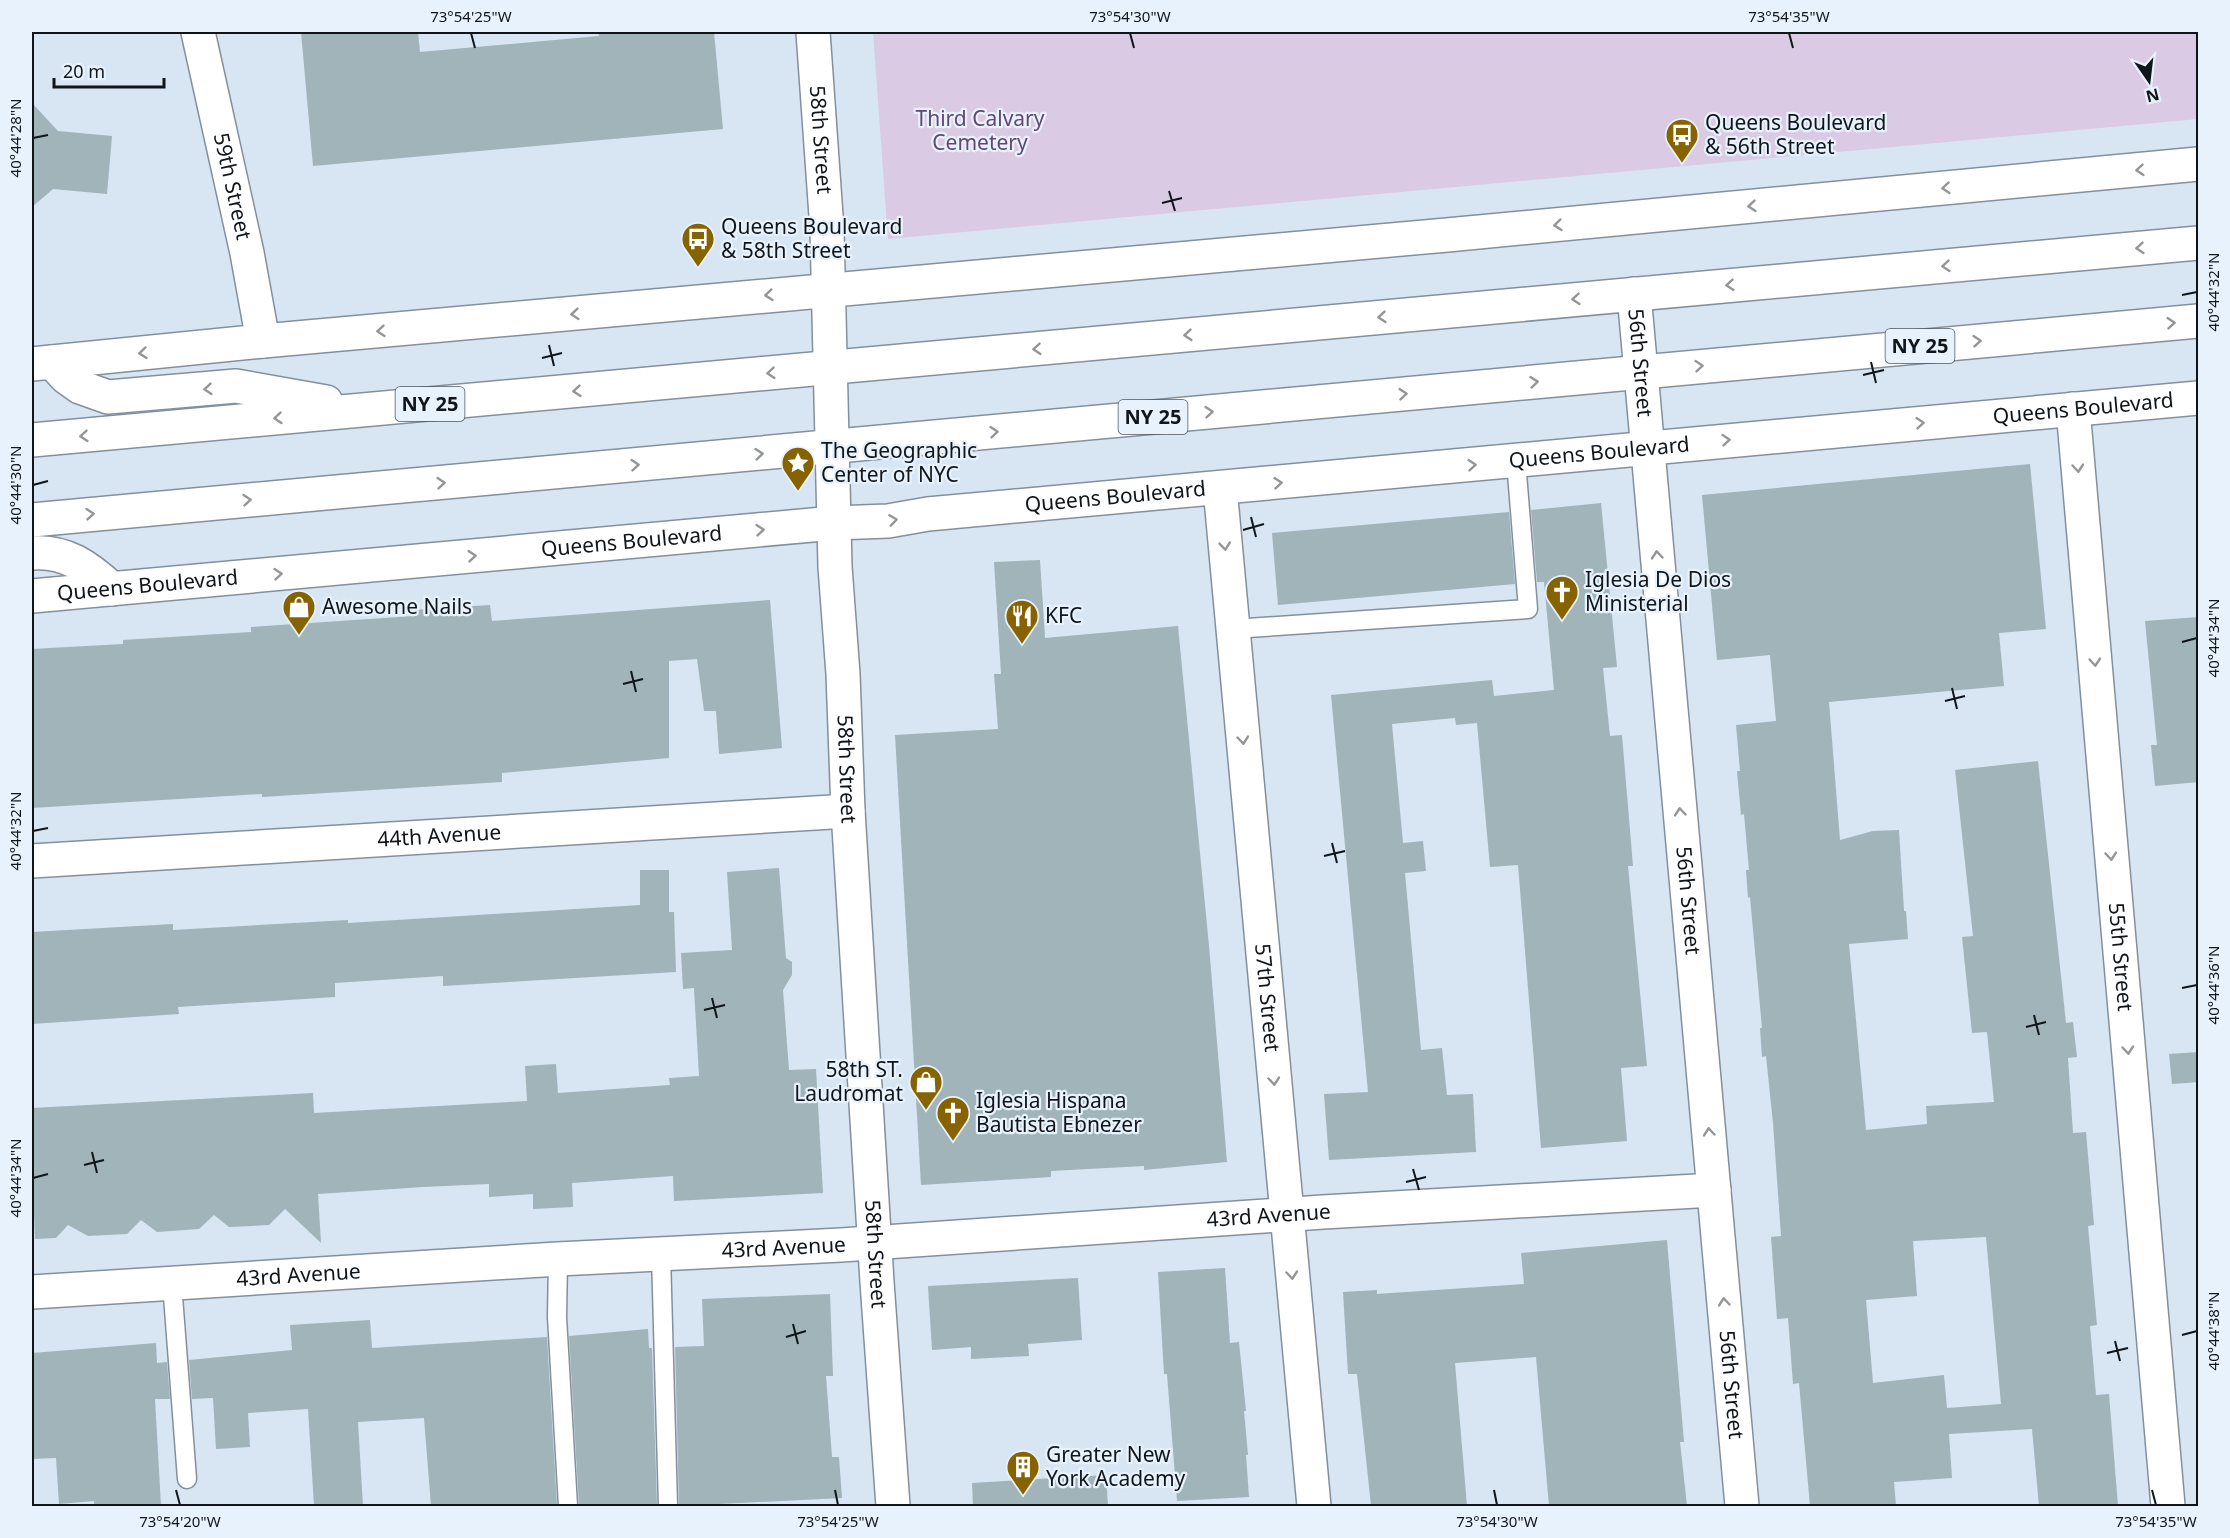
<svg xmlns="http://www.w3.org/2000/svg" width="2230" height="1538" font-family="'Noto Sans',sans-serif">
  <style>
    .green { fill: #dacae4 }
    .building { fill: #a0b4b9; fill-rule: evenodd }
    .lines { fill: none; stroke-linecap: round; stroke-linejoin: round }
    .lane-casing { stroke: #83909c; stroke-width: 21 }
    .street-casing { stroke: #83909c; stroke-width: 36 }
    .secondary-casing { stroke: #83909c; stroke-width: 36 }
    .primary-casing { stroke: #83909c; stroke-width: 36 }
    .lane { stroke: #fff; stroke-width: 18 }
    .street { stroke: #fff; stroke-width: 33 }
    .secondary { stroke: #fff; stroke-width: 33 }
    .primary { stroke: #fff; stroke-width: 33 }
    .oneway { stroke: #939698 }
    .ticks { fill: none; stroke: #101519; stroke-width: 2 }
    .labels { text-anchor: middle; stroke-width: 4.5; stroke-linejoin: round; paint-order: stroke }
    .shield { fill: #e7f2fd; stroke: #50575d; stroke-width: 1.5 }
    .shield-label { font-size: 20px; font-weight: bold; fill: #101519 }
    .park-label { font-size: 21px; fill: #634673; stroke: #e7f2fd }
    .poi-label { font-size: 21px; fill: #101519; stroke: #e7f2fd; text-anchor: start }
    .street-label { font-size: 21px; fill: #101519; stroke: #e7f2fd }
    .neatline { fill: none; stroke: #101519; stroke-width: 2 }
    .ticks-label { font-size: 15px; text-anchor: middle; fill: #101519 }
  </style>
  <rect width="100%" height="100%" fill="#d8e5f3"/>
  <!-- green -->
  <polygon class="green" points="873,32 2198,32 2198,119 888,239"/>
  <!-- building -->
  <g class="building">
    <polygon points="301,32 418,32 420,52 599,36 598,32 714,32 723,129 313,166"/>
    <polygon points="32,103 58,131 112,136 107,194 53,189 32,207"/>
    <path d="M2030,464L2046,629L1999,633L2004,686L1829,702L1840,840L1873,831L1899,830L1904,911H1906L1908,939L1849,944L1866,1130L1927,1124L1926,1106L1994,1102L1987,1032L1972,1033L1962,937L1973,936L1955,770L2038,761L2066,1023L2073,1022L2077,1057L2068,1058L2073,1133L2086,1132L2094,1225L2088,1226L2097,1325L2090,1326L2096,1395L2109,1394L2118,1506H2039L2032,1429L1949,1434L1952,1478L1894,1482L1896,1506H1810L1799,1383L1793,1384L1788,1318L1777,1319L1771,1237L1781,1236L1773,1123L1766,1056L1762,1057L1760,1028H1762L1750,897L1748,898L1746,870H1749L1744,814L1741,815L1737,771H1740L1736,725L1776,721L1770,655L1717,660L1702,495ZM1986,1237L2001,1404L1947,1408L1944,1375L1873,1383L1866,1300L1917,1296L1913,1241Z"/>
    <polygon points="1601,503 1617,667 1603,668 1610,736 1622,735 1633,866 1628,866 1647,1066 1621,1068 1627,1141 1541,1148 1518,865 1490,867 1477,723 1456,725 1455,718 1392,724 1403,843 1423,841 1426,871 1405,873 1421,1050 1442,1048 1447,1095 1473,1094 1476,1152 1329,1160 1324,1094 1368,1092 1331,695 1492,680 1494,696 1554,690 1544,582 1537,582 1531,510"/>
    <polygon points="1509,512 1515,584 1278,605 1272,533"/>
    <polygon points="1040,560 1045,638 1178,626 1209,946 1227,1162 1144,1170 1144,1166 1051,1171 1051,1177 921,1185 895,735 998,729 994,674 1001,674 994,562"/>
    <polygon points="770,600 782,748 719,754 716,711 704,711 697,659 669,661 669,758 502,773 502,782 262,797 262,794 32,808 32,649 123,644 123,640 251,632 251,627 414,616 413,610 490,605 492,621"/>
    <polygon points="2199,617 2199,782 2155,786 2151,745 2157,745 2145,621"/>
    <polygon points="779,868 785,946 786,958 792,962 792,975 783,990 789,1070 816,1069 823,1193 674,1201 673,1176 572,1183 573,1207 533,1209 533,1194 489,1197 489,1184 423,1187 318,1194 321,1243 285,1209 269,1225 229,1227 214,1215 199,1229 157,1232 141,1220 127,1234 88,1236 68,1225 56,1238 35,1239 32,1168 32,1108 313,1093 314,1113 527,1101 525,1066 556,1064 558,1093 670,1085 669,1078 699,1076 694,988 683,989 681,953 732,950 727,872"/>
    <polygon points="640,870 669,870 669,912 674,912 676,972 443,986 443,976 335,983 335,997 178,1007 179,1014 32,1024 32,932 173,924 173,930 348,920 348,923 640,905"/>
    <polygon points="2199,1052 2199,1082 2172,1084 2169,1054"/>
    <polygon points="1667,1240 1684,1442 1680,1442 1687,1506 1549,1506 1536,1357 1455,1363 1467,1506 1371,1506 1357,1374 1348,1374 1343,1292 1377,1290 1377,1294 1524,1284 1521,1253"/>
    <polygon points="1225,1268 1230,1343 1239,1342 1246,1411 1244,1411 1248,1455 1246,1455 1249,1497 1177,1501 1167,1374 1164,1374 1158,1272"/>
    <polygon points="1078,1278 1082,1340 1028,1344 1029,1356 971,1359 971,1347 932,1350 928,1286"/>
    <polygon points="830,1294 833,1376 826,1376 832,1457 839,1457 842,1498 679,1506 675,1347 704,1346 702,1299"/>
    <polygon points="370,1320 372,1348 547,1337 557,1506 431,1506 424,1418 358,1422 363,1506 314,1506 308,1409 248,1413 250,1447 216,1449 213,1398 192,1399 189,1360 292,1350 290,1325"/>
    <polygon points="648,1329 649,1348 652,1348 657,1506 579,1506 569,1336"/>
    <polygon points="156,1343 157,1363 167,1362 170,1399 155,1399 161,1506 94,1506 94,1501 59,1504 56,1458 32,1459 32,1353"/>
    <polygon points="1106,1475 1108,1506 973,1506 972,1483"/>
  </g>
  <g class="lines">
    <!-- lane casing -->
    <g class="lane-casing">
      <g id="lane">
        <polyline points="1233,629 1528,609 1516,461"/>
        <polyline points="661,1255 668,1506"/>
        <polyline points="558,1259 557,1317 568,1506"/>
        <polyline points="172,1283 187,1479"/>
      </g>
    </g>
    <!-- street casing -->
    <g class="street-casing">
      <g id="street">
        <path id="s1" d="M198,32L247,253L263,341"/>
        <path id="s2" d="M1634,294L1742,1506"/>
        <path id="s3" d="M2073,409L2168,1506"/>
        <path id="s4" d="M1220,488L1314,1506"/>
        <path id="s5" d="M32,861L848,811"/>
        <path id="s6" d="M32,1292L558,1259L841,1245L1323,1212L1714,1190"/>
      </g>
    </g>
    <!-- secondary casing -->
    <g class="secondary-casing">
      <g id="secondary">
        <path id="s7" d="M813,32L827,230L835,567L843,674L848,811L877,1282L893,1506"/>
        <polyline points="32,364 263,341 1447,235 2198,164"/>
        <path id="s8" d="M32,596L834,523L888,521L928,514L2198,398"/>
      </g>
    </g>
    <!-- primary casing -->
    <g class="primary-casing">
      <g id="primary">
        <polyline points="52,362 66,377 80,387 108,397 236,386 326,402"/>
        <polyline points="32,440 2198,243"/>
        <polyline points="32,520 2198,321"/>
        <path d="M32,553C65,550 88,567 112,589"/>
      </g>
    </g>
    <!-- lane -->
    <use href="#lane" class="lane"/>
    <!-- street -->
    <use href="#street" class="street"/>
    <!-- secondary -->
    <use href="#secondary" class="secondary"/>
    <!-- primary -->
    <use href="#primary" class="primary"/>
  </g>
  <!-- one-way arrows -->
  <defs><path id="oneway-chevron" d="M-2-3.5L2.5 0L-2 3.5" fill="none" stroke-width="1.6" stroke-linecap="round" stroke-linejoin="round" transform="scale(1.5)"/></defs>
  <g class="oneway">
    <use href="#oneway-chevron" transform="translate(2140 170) rotate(175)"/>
    <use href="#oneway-chevron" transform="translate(1946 188) rotate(175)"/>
    <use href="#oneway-chevron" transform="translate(1752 206) rotate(175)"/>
    <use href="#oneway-chevron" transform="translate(1558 225) rotate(174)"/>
    <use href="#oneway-chevron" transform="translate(2140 248) rotate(175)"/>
    <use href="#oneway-chevron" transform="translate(1946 266) rotate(175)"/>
    <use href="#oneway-chevron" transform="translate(1730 285) rotate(175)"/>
    <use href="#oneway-chevron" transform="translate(769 295) rotate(174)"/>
    <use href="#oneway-chevron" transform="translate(1576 299) rotate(175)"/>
    <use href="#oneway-chevron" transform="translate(575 314) rotate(175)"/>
    <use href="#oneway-chevron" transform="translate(1382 317) rotate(175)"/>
    <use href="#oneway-chevron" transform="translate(2171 323) rotate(-5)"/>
    <use href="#oneway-chevron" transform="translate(381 331) rotate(175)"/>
    <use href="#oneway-chevron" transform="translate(1188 335) rotate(175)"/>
    <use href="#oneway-chevron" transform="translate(1977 341) rotate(-5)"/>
    <use href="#oneway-chevron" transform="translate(1037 349) rotate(175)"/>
    <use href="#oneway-chevron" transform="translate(143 353) rotate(174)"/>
    <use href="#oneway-chevron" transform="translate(1699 366) rotate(-5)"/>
    <use href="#oneway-chevron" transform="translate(771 373) rotate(175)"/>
    <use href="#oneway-chevron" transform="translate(1534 382) rotate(-6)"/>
    <use href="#oneway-chevron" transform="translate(208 389) rotate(175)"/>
    <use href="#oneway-chevron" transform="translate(577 391) rotate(175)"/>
    <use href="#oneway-chevron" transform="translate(1403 394) rotate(-5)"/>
    <use href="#oneway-chevron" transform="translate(1209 412) rotate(-5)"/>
    <use href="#oneway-chevron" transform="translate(278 418) rotate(175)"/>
    <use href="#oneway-chevron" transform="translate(1920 423) rotate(-5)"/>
    <use href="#oneway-chevron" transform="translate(994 432) rotate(-5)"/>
    <use href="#oneway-chevron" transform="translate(84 436) rotate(175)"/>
    <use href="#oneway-chevron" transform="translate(1726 440) rotate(-5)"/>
    <use href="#oneway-chevron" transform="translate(759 454) rotate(-6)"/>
    <use href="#oneway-chevron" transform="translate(635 465) rotate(-5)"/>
    <use href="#oneway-chevron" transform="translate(1472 465) rotate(-5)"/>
    <use href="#oneway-chevron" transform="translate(2078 468) rotate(85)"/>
    <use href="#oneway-chevron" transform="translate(441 483) rotate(-5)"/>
    <use href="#oneway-chevron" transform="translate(1278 483) rotate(-5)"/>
    <use href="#oneway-chevron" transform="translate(247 500) rotate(-5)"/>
    <use href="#oneway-chevron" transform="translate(90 514) rotate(-5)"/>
    <use href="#oneway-chevron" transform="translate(893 520) rotate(-8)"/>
    <use href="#oneway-chevron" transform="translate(760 530) rotate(-5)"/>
    <use href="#oneway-chevron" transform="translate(1225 546) rotate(84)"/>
    <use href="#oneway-chevron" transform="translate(1657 555) rotate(-95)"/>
    <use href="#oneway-chevron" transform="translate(472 556) rotate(-5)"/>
    <use href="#oneway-chevron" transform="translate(278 574) rotate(-5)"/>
    <use href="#oneway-chevron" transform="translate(2095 662) rotate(85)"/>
    <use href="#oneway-chevron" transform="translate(1243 740) rotate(85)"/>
    <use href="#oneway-chevron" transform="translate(1680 812) rotate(-95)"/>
    <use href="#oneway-chevron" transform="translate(2111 856) rotate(85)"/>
    <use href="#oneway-chevron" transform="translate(2128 1050) rotate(85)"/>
    <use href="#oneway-chevron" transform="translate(1274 1081) rotate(85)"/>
    <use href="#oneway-chevron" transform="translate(1709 1132) rotate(-95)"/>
    <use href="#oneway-chevron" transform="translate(1292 1275) rotate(85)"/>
    <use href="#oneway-chevron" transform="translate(1724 1302) rotate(-95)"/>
  </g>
  <!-- ticks -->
  <path class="ticks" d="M471,33L475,48M1130,33L1134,48M1789,33L1793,48M33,138L48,135M1169,191L1175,211M1162,203L1182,198M2182,295L2197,292M549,345L554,366M542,358L562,353M1871,362L1876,383M1863,375L1884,370M33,485L48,481M1251,517L1256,537M1243,530L1264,524M2182,642L2197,638M631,671L636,692M623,684L643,679M1952,688L1957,709M1945,701L1965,696M33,831L48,828M1332,843L1337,863M1324,856L1345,851M2182,988L2197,985M712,998L717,1018M704,1010L725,1005M2034,1015L2039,1035M2026,1027L2046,1022M92,1152L97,1173M84,1165L104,1160M1413,1169L1419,1190M33,1178L48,1174M1406,1182L1426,1177M793,1324L798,1344M2182,1335L2197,1331M786,1337L806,1331M2115,1341L2120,1361M2107,1353L2128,1348M176,1490L180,1505M835,1490L838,1505M1494,1490L1497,1505M2152,1490L2156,1505"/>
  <!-- icons -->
  <defs>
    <g id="bus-pin" transform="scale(1.725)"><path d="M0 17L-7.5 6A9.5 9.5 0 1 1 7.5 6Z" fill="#876300" stroke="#e7f2fd"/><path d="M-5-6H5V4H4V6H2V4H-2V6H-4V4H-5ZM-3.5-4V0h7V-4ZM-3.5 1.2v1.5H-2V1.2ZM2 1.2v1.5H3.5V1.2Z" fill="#fff"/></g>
    <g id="sight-pin" transform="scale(1.725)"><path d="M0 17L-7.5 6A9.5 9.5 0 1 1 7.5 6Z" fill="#876300" stroke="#e7f2fd"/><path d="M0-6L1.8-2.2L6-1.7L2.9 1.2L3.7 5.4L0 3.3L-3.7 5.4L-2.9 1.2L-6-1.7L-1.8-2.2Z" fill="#fff"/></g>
    <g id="church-pin" transform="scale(1.725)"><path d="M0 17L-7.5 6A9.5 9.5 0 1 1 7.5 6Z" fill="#876300" stroke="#e7f2fd"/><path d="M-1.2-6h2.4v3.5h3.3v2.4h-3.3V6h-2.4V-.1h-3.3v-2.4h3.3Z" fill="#fff"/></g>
    <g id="shop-pin" transform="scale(1.725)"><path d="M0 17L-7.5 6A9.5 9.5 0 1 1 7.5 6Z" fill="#876300" stroke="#e7f2fd"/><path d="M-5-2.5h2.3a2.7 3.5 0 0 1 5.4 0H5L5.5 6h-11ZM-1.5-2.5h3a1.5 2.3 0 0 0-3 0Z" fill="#fff"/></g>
    <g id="restaurant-pin" transform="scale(1.725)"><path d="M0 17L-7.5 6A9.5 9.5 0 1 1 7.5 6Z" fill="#876300" stroke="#e7f2fd"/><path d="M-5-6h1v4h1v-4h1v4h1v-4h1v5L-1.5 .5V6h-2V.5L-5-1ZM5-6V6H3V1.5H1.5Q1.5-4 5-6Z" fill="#fff"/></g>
    <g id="building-pin" transform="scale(1.725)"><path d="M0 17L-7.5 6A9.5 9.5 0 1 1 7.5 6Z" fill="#876300" stroke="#e7f2fd"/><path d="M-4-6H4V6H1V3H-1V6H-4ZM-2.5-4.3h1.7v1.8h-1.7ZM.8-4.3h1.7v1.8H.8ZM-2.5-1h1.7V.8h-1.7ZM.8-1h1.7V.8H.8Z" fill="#fff"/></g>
  </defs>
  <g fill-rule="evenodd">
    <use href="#bus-pin" x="1682" y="135"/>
    <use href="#bus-pin" x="698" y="239"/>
    <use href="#sight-pin" x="798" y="463"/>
    <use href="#church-pin" x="1562" y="592"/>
    <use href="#shop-pin" x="299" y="607"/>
    <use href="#restaurant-pin" x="1022" y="616"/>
    <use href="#shop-pin" x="926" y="1082"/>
    <use href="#church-pin" x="953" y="1113"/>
    <use href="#building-pin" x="1023" y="1467"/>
  </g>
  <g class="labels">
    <!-- shield labels -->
    <g class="shield">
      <rect x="1885.5" y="329" width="69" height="34" rx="4.5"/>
      <rect x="395.5" y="387" width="69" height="34" rx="4.5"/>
      <rect x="1118.5" y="400" width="69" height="34" rx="4.5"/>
    </g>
    <g class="shield-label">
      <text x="1920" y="353">NY 25</text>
      <text x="430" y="411">NY 25</text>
      <text x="1153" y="424">NY 25</text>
    </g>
    <!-- park labels -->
    <g class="park-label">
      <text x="980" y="126">Third Calvary<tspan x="980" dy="24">Cemetery</tspan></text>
    </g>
    <!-- poi labels -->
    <g class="poi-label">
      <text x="1705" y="130">Queens Boulevard<tspan x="1705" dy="24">&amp; 56th Street</tspan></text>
      <text x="721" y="234">Queens Boulevard<tspan x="721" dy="24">&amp; 58th Street</tspan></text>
      <text x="821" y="458">The Geographic<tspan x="821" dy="24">Center of NYC</tspan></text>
      <text x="1585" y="587">Iglesia De Dios<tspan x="1585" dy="24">Ministerial</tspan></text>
      <text x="322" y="614">Awesome Nails</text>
      <text x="1045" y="623">KFC</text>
      <text x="903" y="1077" text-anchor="end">58th ST.<tspan x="903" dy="24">Laudromat</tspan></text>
      <text x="976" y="1108">Iglesia Hispana<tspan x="976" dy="24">Bautista Ebnezer</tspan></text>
      <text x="1046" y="1462">Greater New<tspan x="1046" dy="24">York Academy</tspan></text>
    </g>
    <!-- street labels -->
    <g class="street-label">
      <text dy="7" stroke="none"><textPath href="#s7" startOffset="108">58th Street</textPath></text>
      <text dy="7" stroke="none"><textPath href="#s1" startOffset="158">59th Street</textPath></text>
      <text dy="7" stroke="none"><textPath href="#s2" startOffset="69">56th Street</textPath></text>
      <text dy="7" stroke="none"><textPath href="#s8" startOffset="2060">Queens Boulevard</textPath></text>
      <text dy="7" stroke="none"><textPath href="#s8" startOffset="1574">Queens Boulevard</textPath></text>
      <text dy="7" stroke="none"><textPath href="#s8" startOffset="1088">Queens Boulevard</textPath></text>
      <text dy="7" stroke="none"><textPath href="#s8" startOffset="602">Queens Boulevard</textPath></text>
      <text dy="7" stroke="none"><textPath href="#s8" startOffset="116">Queens Boulevard</textPath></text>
      <text dy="7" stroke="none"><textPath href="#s7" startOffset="738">58th Street</textPath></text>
      <text dy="7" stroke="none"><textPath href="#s5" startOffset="408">44th Avenue</textPath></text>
      <text dy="7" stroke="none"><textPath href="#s2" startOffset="609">56th Street</textPath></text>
      <text dy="7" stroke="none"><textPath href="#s3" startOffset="550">55th Street</textPath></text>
      <text dy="7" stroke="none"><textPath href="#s4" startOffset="512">57th Street</textPath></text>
      <text dy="7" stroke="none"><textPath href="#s6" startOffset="1239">43rd Avenue</textPath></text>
      <text dy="7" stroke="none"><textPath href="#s6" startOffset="753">43rd Avenue</textPath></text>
      <text dy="7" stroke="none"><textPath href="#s7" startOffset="1224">58th Street</textPath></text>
      <text dy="7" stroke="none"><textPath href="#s6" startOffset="267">43rd Avenue</textPath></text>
      <text dy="7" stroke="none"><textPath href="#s2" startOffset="1095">56th Street</textPath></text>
    </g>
  </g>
  <!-- border -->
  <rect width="2230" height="1538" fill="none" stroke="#e7f2fd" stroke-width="66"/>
  <!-- north arrow -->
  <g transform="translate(2149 81) rotate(166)" stroke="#e7f2fd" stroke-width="4.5" paint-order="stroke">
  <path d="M0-4.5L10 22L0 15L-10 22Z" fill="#101519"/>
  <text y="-9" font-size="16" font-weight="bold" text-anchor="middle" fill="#101519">N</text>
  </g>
  <!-- scale -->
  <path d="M54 78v9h110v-9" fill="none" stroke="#101519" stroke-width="3"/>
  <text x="63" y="78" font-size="18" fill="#101519" stroke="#e7f2fd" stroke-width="4.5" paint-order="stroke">20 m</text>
  <rect x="33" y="33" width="2164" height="1472" class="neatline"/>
  <g class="ticks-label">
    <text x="471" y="22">73°54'25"W</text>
    <text x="1130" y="22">73°54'30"W</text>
    <text x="1789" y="22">73°54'35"W</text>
    <text transform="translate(16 138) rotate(-90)" y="5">40°44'28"N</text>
    <text transform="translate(2214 292) rotate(-90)" y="5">40°44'32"N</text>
    <text transform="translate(16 485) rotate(-90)" y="5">40°44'30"N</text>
    <text transform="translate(2214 638) rotate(-90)" y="5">40°44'34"N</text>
    <text transform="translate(16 831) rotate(-90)" y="5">40°44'32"N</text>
    <text transform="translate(2214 985) rotate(-90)" y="5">40°44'36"N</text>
    <text transform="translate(16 1178) rotate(-90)" y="5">40°44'34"N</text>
    <text transform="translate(2214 1331) rotate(-90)" y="5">40°44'38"N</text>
    <text x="180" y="1527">73°54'20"W</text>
    <text x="838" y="1527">73°54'25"W</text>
    <text x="1497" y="1527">73°54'30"W</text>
    <text x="2156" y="1527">73°54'35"W</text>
  </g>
</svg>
